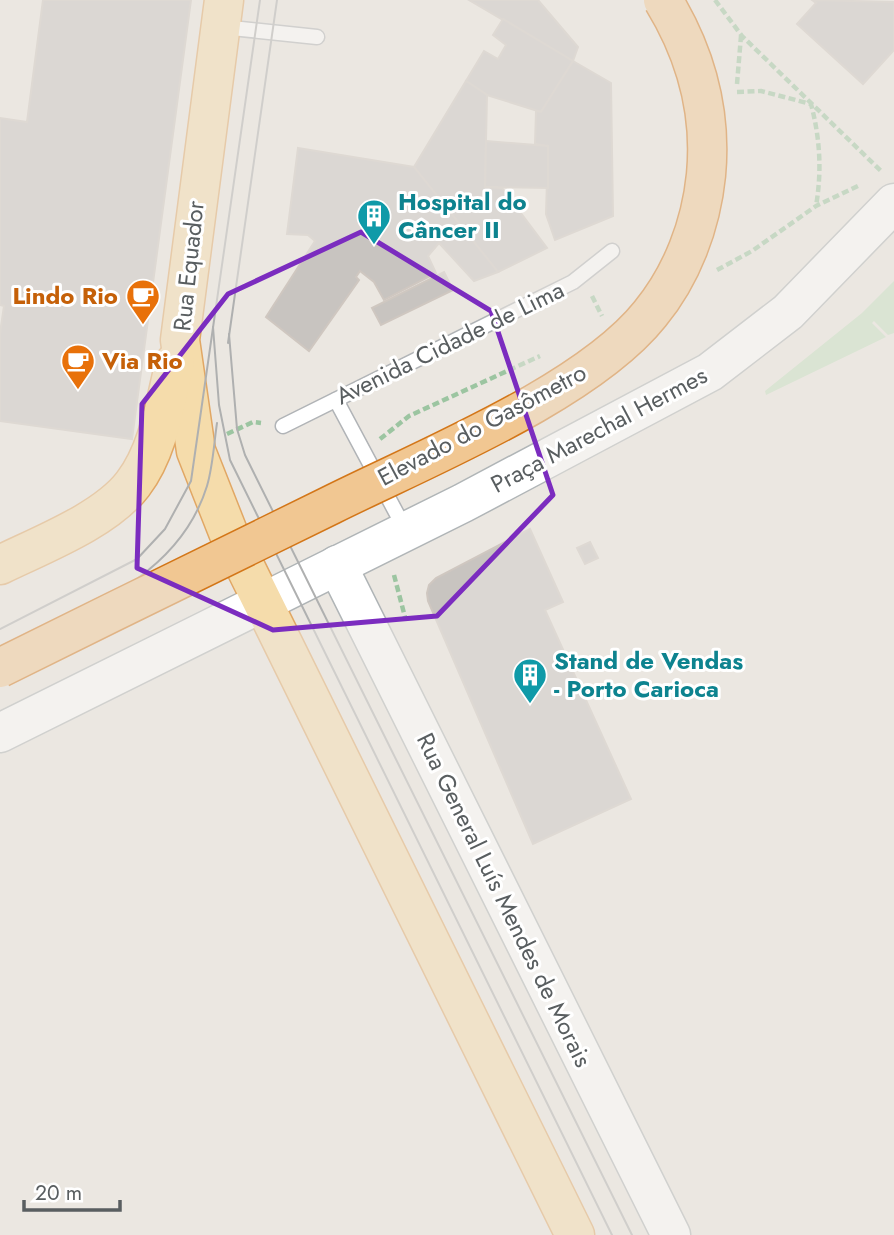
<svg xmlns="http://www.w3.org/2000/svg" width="894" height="1235" font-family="Jost,sans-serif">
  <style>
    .green { fill: #c6e0c0 }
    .building { fill: #c8c4c0; stroke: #cfc7c0; stroke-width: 2 }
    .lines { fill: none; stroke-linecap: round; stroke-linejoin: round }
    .lane-casing { stroke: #b1b4b7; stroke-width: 17 }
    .secondary-casing { stroke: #b0b5b7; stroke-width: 41 }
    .primary-casing { stroke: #e1a764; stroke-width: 41 }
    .path { stroke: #9cc5a1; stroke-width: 4.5; stroke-dasharray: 7 3.5; stroke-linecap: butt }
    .lane { stroke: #fff; stroke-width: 14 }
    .secondary { stroke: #fff; stroke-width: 38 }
    .primary { stroke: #f5dcab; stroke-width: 38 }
    .tram { stroke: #afb0b0; stroke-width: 2 }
    .highway-bridge-casing { stroke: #d37618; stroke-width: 41; stroke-linecap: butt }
    .highway-bridge { stroke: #f1c792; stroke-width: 38 }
    .marked { fill: none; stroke: #7b2cbf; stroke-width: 5; stroke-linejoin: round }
    .labels { text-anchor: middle; stroke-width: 6; stroke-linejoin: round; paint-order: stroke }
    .culture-label { font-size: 24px; font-weight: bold; fill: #0d838f; stroke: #fff; text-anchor: start }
    .street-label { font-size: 24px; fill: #595e60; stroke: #fff }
    .food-label { font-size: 24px; font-weight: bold; fill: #c56008; stroke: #fff; text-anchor: end }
  </style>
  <rect width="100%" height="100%" fill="#ebe7e1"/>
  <!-- green -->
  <polygon class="green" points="894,281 894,333 888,335 874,321 872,323 886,337 766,395 765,391 862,313"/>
  <!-- building -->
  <g class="building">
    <polygon points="43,0 191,0 132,439 0,421 0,333 4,306 0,305 0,118 27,122"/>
    <polygon points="469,0 538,0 578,47 573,61"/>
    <polygon points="812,0 894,2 894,50 863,84 797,24 816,3"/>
    <polygon points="503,19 573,61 541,112 487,95 466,81 484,51 498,59 506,45 493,35"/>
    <polygon points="573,61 611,83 613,216 555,240 546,214 548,146 535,144 536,111 541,112"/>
    <polygon points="466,81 487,95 485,187 502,188 547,248 498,272 414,167"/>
    <polygon points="486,141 548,146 548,188 485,187"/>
    <polygon points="298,148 414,167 498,272 474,281 439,243 428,256 436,273 384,300 374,282 360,271 356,277 359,280 309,351 266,317 315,241 308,235 287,234"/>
    <polygon points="444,272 453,290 381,325 372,308"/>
    <polygon points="530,529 563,602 545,610 631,799 533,844 428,601 427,593 429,585 436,578"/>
    <polygon points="590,542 598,558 585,564 577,548"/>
  </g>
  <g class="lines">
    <!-- lane casing -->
    <g class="lane-casing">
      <g id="lane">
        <polyline points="222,27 317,37"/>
        <polyline points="336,400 406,531"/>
        <polyline points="283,426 573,282 612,251"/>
      </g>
    </g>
    <!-- secondary casing -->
    <g class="secondary-casing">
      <g id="secondary">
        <polyline points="337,565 671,1235"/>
        <polyline points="0,733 463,503 710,372 788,312 894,203"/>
      </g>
    </g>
    <!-- primary casing -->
    <g class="primary-casing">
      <g id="primary">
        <polyline points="224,0 180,340 196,451 228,532 575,1235"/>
        <path d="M0,565C41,545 106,520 133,484C159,450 165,403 175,362"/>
      </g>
    </g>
    <!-- path -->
    <g class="path">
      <polyline points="715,0 742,36 882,172"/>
      <polyline points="737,84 741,36"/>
      <path d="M737,92L761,91L811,104C820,138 822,171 816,206"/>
      <polyline points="717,270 752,251 816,206 860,185"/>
      <polyline points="592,296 602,316"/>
      <polyline points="227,434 253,422 261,423"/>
      <polyline points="380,439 409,416 540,356"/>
      <polyline points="394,575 405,617"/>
    </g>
    <!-- lane -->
    <use href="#lane" class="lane"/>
    <!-- secondary -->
    <use href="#secondary" class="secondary"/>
    <!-- primary -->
    <use href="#primary" class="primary"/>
    <!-- tram -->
    <g class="tram">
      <polyline points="213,327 219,405 230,460 612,1235"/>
      <polyline points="229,334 237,429 245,455 632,1235"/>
      <polyline points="228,343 277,0"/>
      <polyline points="0,629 137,559 165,529 191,481 260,0"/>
      <path d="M0,649C80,611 178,580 207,486C213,466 214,443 217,423"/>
    </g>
    <!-- highway-bridge casing -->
    <g class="highway-bridge-casing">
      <path id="highway-bridge" d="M0,668C110,613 221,559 331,505C423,459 587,393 650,314C682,275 701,225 706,175C712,112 696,54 663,0"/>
    </g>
    <!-- highway-bridge -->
    <use href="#highway-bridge" class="highway-bridge"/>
  </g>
  <!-- marked area -->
  <path d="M0 0H894V1235H0ZM361,232L491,311L553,495L437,616L273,630L137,568L142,404L228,294Z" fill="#ebe7e1" fill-opacity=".55" fill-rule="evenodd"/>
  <path class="marked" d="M361,232L491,311L553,495L437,616L273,630L137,568L142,404L228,294Z"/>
  <!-- icons -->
  <defs>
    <g id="building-pin" transform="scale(1.75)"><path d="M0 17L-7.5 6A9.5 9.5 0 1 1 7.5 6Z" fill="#0f9aa8" stroke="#fff"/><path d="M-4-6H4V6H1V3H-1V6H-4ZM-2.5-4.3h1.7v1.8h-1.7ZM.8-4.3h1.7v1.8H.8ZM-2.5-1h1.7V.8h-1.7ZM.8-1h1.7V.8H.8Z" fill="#fff"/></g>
    <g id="cafe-pin" transform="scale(1.75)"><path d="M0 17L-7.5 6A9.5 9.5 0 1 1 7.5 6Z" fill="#e8710a" stroke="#fff"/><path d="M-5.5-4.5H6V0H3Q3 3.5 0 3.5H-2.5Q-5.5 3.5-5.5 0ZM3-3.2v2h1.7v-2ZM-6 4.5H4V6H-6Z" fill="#fff"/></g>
  </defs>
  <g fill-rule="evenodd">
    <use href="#building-pin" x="374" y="216"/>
    <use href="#cafe-pin" x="143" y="296"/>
    <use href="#cafe-pin" x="78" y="361"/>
    <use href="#building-pin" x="530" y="675"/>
  </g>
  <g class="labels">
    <!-- culture labels -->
    <g class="culture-label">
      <text x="398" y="210">Hospital do<tspan x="398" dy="28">Câncer II</tspan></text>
      <text x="554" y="669">Stand de Vendas<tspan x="554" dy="28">- Porto Carioca</tspan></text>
    </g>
    <!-- street labels -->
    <g class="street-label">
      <text transform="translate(189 266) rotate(-84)" y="8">Rua Equador</text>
      <text transform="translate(450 343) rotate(-26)" y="8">Avenida Cidade de Lima</text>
      <text transform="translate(482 425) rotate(-28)" y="8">Elevado do Gasômetro</text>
      <text transform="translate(599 430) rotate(-28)" y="8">Praça Marechal Hermes</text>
      <text transform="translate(504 900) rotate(64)" y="8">Rua General Luís Mendes de Morais</text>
    </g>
    <!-- food labels -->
    <g class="food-label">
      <text x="118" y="304">Lindo Rio</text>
      <text x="102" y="369" text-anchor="start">Via Rio</text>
    </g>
  </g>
  <!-- scale -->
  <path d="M24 1200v10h96v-10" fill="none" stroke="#595e60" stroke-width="3.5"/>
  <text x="35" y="1200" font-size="21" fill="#595e60" stroke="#ffffff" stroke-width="5" paint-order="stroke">20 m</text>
</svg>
